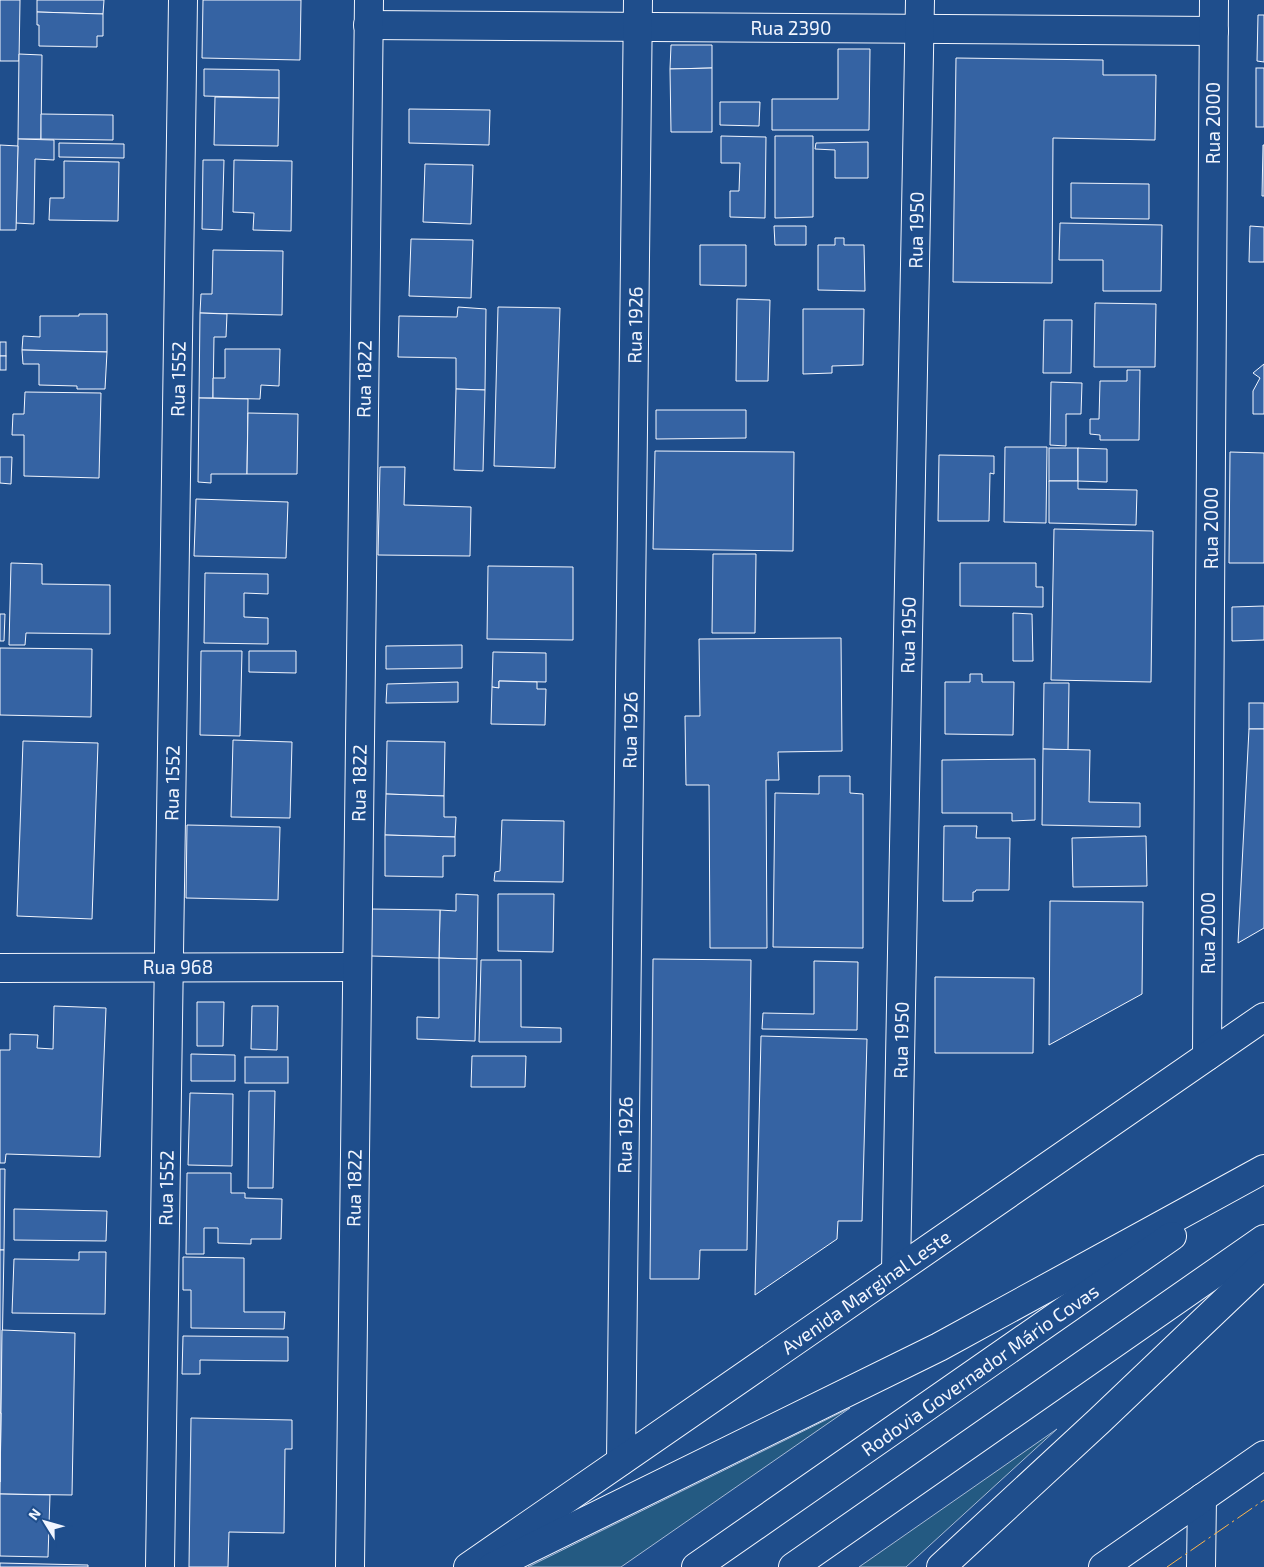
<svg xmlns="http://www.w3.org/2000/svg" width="1264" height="1567" font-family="'Exo 2',sans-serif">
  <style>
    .green { fill: #245a82; stroke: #a8bbd7 }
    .building { fill: #3563a3; stroke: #f2f6ff }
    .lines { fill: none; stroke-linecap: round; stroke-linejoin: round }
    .minor-casing { stroke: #f2f6ff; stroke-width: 30 }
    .tertiary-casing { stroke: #f2f6ff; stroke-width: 30 }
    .primary-casing { stroke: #f2f6ff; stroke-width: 30 }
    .motorway-casing { stroke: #f2f6ff; stroke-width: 30 }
    .minor { stroke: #1f4e8c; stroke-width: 28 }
    .tertiary { stroke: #1f4e8c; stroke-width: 28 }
    .primary { stroke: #1f4e8c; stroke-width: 28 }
    .motorway { stroke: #1f4e8c; stroke-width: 28 }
    .power { stroke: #ffb74d; stroke-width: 1; stroke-dasharray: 18 4 2.5 4; stroke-linecap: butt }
    .labels { text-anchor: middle; stroke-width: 4; stroke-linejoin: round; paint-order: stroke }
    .street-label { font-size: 19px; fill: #f2f6ff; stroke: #1f4e8c }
  </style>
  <rect width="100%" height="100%" fill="#1f4e8c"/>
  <!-- green -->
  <g class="green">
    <polygon points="850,1408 621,1567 528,1567"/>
    <polygon points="1057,1429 906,1567 859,1567"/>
  </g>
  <!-- building -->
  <g class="building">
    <polygon points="0,0 20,0 19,61 0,61"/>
    <polygon points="37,0 104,0 103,14 37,12"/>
    <polygon points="203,0 301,0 300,60 202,58"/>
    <polygon points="37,12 103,14 103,36 97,36 97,47 39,46 39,25 37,25"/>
    <polygon points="1258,15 1264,15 1264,62 1257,61"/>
    <polygon points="671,45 712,45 712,68 670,69"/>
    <polygon points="838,49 870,49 869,130 772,130 772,99 838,99"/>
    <polygon points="19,54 42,55 41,139 18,139"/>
    <polygon points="956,58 1103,60 1103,75 1156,75 1155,140 1053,138 1052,283 953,282"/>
    <polygon points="712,68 712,132 671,132 670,69"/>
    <rect x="1256" y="68" width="8" height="59"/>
    <polygon points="204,69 279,70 279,98 204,96"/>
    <polygon points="215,97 279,98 278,146 214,145"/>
    <polygon points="720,102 760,102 759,126 720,125"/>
    <polygon points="409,109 490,110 489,145 409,143"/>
    <polygon points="41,114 113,115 113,140 41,139"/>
    <polygon points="721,136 766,137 765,218 730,217 730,191 739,191 740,163 721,163"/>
    <polygon points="775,136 813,136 813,217 775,218"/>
    <polygon points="18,139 54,140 54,160 35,159 34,224 16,223"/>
    <polygon points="868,142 868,178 835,178 835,150 815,149 816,143"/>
    <polygon points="59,143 124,144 124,158 59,157"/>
    <polygon points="0,145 18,146 16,230 0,230"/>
    <polygon points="1263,145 1264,145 1264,196 1262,196"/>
    <polygon points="203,160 224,160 222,230 202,229"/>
    <polygon points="234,160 292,161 291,231 253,230 254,213 233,212"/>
    <polygon points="64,161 119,162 118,221 49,220 50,198 64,198"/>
    <polygon points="425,164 473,165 471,224 423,222"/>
    <polygon points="1071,183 1149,184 1149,219 1071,218"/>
    <polygon points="1060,223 1162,225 1161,291 1103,291 1103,260 1059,260"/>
    <polygon points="774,226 806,226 806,245 775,245"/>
    <polygon points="1250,226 1264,227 1264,262 1249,262"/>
    <polygon points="835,238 844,238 844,245 864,245 865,291 818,290 818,245 835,245"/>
    <polygon points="411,239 473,240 471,298 409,296"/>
    <polygon points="700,245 746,245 746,286 700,285"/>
    <polygon points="213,250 283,251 282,315 200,313 201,294 212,294"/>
    <polygon points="737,299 770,300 768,381 736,381"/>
    <polygon points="1095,303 1156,304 1155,367 1094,367"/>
    <polygon points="458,307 486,309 485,390 456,389 456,358 398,357 399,316 457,317"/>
    <polygon points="498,307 560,308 555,468 494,466"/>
    <polygon points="803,309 864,309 863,365 832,366 832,373 803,374"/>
    <polygon points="200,313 227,314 226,337 214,337 213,398 199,398"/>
    <polygon points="79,314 107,314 107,352 22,350 23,336 40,337 40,316 79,316"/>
    <polygon points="1044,320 1072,320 1071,373 1043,373"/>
    <rect x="0" y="342" width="6" height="14"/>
    <polygon points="225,349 280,349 279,386 261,385 260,399 213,398 213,378 225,378"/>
    <polygon points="22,350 107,352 105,389 77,389 77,386 39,385 39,364 23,364"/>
    <rect x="0" y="356" width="6" height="14"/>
    <polygon points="1264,364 1264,414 1253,414 1253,391 1260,378 1253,373"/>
    <polygon points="1127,370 1140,370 1139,440 1100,440 1100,435 1090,434 1090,419 1099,419 1100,381 1127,381"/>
    <polygon points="1051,382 1082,383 1081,414 1066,414 1066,446 1050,445"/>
    <polygon points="456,389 485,390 483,471 454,470"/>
    <polygon points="25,392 101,393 99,478 24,476 24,435 12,435 13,414 24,414"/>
    <polygon points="199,398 248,399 247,474 211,474 211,483 198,482"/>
    <polygon points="656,410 746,410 746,438 656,439"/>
    <polygon points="248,413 298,414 297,474 247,474"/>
    <polygon points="1005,447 1047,447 1046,523 1004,522"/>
    <rect x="1049" y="448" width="29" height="33"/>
    <polygon points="1078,448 1107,449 1107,482 1078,481"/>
    <polygon points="655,451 794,452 793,551 653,549"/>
    <polygon points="1230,452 1264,453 1264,563 1229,563"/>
    <polygon points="939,455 994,456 994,474 990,473 989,521 938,521"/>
    <polygon points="0,457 12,457 11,484 0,483"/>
    <polygon points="380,467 405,467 404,505 471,507 470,556 378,555"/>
    <polygon points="1049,481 1078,481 1078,489 1137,490 1136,525 1049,523"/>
    <polygon points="196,499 288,502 286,558 194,556"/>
    <polygon points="1054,529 1153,531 1151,682 1051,680"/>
    <polygon points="713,554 756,554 755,633 712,633"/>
    <polygon points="11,563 42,564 42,584 110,585 110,634 26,633 25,645 9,645"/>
    <polygon points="960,563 1036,563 1036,587 1043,587 1043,607 960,606"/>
    <polygon points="488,566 573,567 573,640 487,639"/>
    <polygon points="205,573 268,574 268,594 244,593 244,617 268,618 268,644 204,643"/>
    <polygon points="1264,606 1264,640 1232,641 1232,607"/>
    <polygon points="1013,613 1032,614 1033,661 1013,661"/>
    <polygon points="0,614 5,614 4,641 0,641"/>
    <polygon points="841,638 842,751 778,752 779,780 766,780 767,948 710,948 709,785 686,785 685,716 700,716 699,639"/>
    <polygon points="462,645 462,668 386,669 386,646"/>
    <polygon points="0,648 92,649 91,717 0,715"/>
    <polygon points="201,651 242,651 240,736 200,735"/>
    <polygon points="249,651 296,651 296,673 249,672"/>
    <polygon points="493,652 546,653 546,682 499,681 499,688 492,687"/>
    <polygon points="970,674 982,674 982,682 1014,682 1013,735 945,734 945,682 970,682"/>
    <polygon points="499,681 537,682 537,689 546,689 545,725 491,724 492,687 499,688"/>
    <polygon points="458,682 458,702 386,703 387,684"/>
    <polygon points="1044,683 1069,683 1068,750 1043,749"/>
    <rect x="1249" y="703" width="15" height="26"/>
    <polygon points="1249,729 1264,729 1264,928 1238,943"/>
    <polygon points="233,740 292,742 290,818 231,817"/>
    <polygon points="23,741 98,743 92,919 17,916"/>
    <polygon points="387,741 445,742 444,796 386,794"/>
    <polygon points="1043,749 1090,750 1089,802 1140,803 1140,827 1042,825"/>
    <polygon points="1035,759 1035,820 1012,821 1012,813 942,813 942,760"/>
    <polygon points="819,776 850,776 850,793 863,794 863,948 773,947 775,793 819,794"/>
    <polygon points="386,794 444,796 444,817 456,817 455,837 385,835"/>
    <polygon points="502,820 564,821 563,882 494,881 495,872 500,871"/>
    <polygon points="187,825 280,827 278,900 186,898"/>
    <polygon points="944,826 977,826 976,838 1010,838 1009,890 976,890 975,892 973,892 973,901 943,901"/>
    <polygon points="385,835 455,837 455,856 443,856 443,877 385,876"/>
    <polygon points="1146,836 1147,886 1073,887 1072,838"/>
    <polygon points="456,894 478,895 477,959 439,958 440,910 456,911"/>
    <polygon points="498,894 554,894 553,952 498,951"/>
    <polygon points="1050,901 1143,902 1142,994 1049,1045"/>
    <polygon points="371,909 440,910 439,958 371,956"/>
    <polygon points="439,958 477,959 475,1041 417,1039 417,1017 439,1018"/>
    <polygon points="653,959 751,960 747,1250 700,1250 699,1279 650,1279"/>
    <polygon points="481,960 521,960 521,1027 561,1028 561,1042 479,1042"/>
    <polygon points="814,961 858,962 857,1030 762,1029 763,1013 814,1014"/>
    <polygon points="935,977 1034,978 1033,1053 935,1053"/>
    <polygon points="197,1002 224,1002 223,1046 197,1046"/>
    <polygon points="54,1006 106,1008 100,1157 6,1154 5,1163 0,1163 0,1050 10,1050 10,1034 38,1035 37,1048 53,1049"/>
    <polygon points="252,1006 278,1006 277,1050 251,1049"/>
    <polygon points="761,1036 867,1039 862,1221 838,1221 837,1239 755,1295"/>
    <polygon points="191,1054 235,1055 235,1081 191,1081"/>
    <polygon points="472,1056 526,1056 525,1087 471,1087"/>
    <rect x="245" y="1057" width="43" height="26"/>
    <polygon points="249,1091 275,1091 273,1188 248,1188"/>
    <polygon points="190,1093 233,1094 232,1166 188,1165"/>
    <polygon points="0,1169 5,1169 4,1250 0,1250"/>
    <polygon points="187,1173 231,1173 231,1193 245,1193 245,1198 282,1199 281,1239 251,1239 251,1244 218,1243 218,1228 204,1228 204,1254 186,1254"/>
    <polygon points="14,1209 107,1211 106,1241 14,1240"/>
    <polygon points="0,1250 4,1250 1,1413 0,1413"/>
    <polygon points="79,1252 106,1252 105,1314 12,1313 14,1259 79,1260"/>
    <polygon points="183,1257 244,1258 244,1312 285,1312 284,1329 191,1328 191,1290 183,1290"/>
    <polygon points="2,1330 75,1333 72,1495 0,1494"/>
    <polygon points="183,1336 288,1337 288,1361 200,1360 200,1374 182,1374"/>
    <polygon points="0,1413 1,1413 0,1482"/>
    <polygon points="191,1418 292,1420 292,1449 285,1449 284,1533 229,1532 228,1567 189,1567"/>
    <polygon points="0,1494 50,1495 48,1557 0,1556"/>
    <polygon points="0,1563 88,1565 88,1567 0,1567"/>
  </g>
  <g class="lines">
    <!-- minor casing -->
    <g class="minor-casing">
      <g id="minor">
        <polyline points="368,25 1214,31"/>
        <polyline points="0,968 357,967"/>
        <polyline points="896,1270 920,0"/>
        <polyline points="621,1461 638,0"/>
        <polyline points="160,1567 183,0"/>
        <polyline points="350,1567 369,0"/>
        <polyline points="1201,1567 1202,1498"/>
      </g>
    </g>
    <!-- tertiary casing -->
    <g class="tertiary-casing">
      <polyline id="tertiary" points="1207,1056 1214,0"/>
    </g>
    <!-- primary casing -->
    <g class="primary-casing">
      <g id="primary">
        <polyline points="468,1567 1264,1017"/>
        <polyline points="1103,1567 1264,1455"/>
      </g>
    </g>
    <!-- motorway casing -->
    <g class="motorway-casing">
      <g id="motorway">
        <polyline points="492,1567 939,1347 1264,1169"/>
        <polyline points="696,1567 1172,1236"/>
        <polyline points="793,1567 1264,1239"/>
        <polyline points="941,1567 1099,1421 1264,1264"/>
      </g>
    </g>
    <!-- minor -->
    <use href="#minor" class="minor"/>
    <!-- tertiary -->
    <use href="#tertiary" class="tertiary"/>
    <!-- primary -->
    <use href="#primary" class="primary"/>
    <!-- motorway -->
    <use href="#motorway" class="motorway"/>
    <!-- power -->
    <polyline class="power" points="1167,1567 1264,1500"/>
  </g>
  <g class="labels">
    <!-- street labels -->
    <g class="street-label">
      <text x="791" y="35">Rua 2390</text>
      <text transform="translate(1213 123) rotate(-90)" y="7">Rua 2000</text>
      <text transform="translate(916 230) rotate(-89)" y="7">Rua 1950</text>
      <text transform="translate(635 325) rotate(-89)" y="7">Rua 1926</text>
      <text transform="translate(178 379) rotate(-89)" y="7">Rua 1552</text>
      <text transform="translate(364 379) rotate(-89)" y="7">Rua 1822</text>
      <text transform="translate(1211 528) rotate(-90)" y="7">Rua 2000</text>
      <text transform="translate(908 635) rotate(-89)" y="7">Rua 1950</text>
      <text transform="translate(630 730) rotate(-89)" y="7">Rua 1926</text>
      <text transform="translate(172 783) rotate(-89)" y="7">Rua 1552</text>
      <text transform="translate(359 783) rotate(-89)" y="7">Rua 1822</text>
      <text transform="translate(1208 933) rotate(-90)" y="7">Rua 2000</text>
      <text x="178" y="974">Rua 968</text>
      <text transform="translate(901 1040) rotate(-89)" y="7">Rua 1950</text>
      <text transform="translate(625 1135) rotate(-89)" y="7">Rua 1926</text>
      <text transform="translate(166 1188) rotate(-89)" y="7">Rua 1552</text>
      <text transform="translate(354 1188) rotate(-89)" y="7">Rua 1822</text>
      <text transform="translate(866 1292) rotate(-35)" y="7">Avenida Marginal Leste</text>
      <text transform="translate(980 1370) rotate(-35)" y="7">Rodovia Governador Mário Covas</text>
    </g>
  </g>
  <!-- north arrow -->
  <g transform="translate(45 1522) rotate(307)" stroke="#1f4e8c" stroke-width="4" paint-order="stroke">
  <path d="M0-4L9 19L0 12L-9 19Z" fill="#f2f6ff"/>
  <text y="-8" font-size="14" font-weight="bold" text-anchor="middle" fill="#f2f6ff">N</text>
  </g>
</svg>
